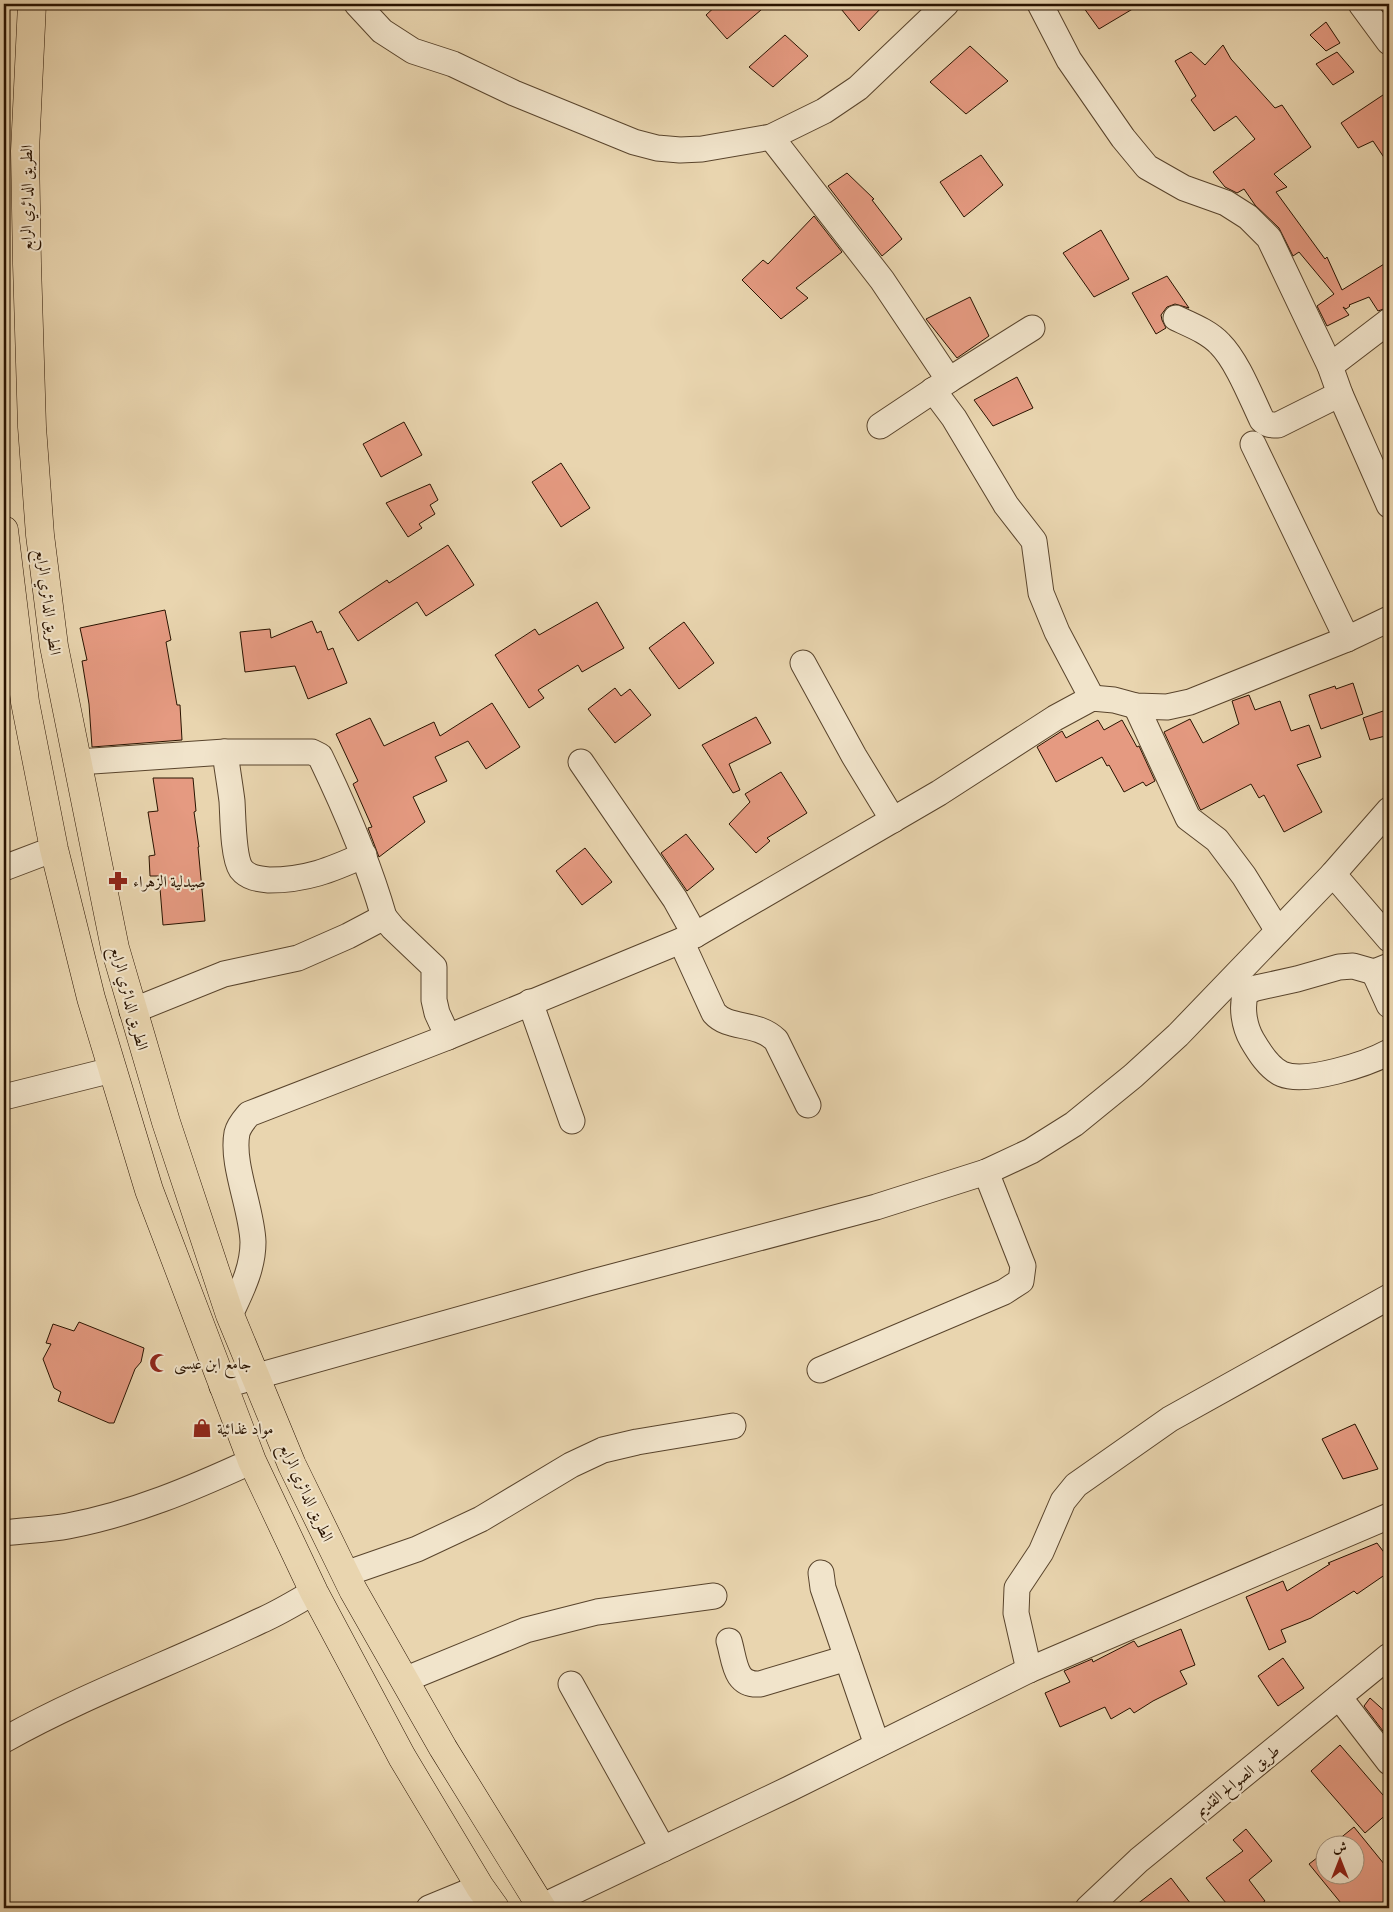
<svg xmlns="http://www.w3.org/2000/svg" width="1393" height="1912" font-family="'Libre Bodoni',Amiri,serif">
  <style>
    .building { fill: #e59a81; stroke: #291300 }
    .lines { fill: none; stroke-linecap: round; stroke-linejoin: round }
    .minor-casing { stroke: #59442c; stroke-width: 27 }
    .major-casing { stroke: #291300; stroke-width: 29 }
    .minor { stroke: #f1e4cb; stroke-width: 25 }
    .major { stroke: #e9d5af; stroke-width: 28 }
    .labels { text-anchor: middle; stroke-width: 4; stroke-linejoin: round; paint-order: stroke }
    .street-label { font-size: 16px; fill: #291300; stroke: #f1e4cb }
    .poi-label { font-size: 16px; fill: #291300; stroke: #f1e4cb; text-anchor: start }
  </style>
  <rect width="100%" height="100%" fill="#e9d5af"/>
  <filter id="stains"><feTurbulence type="fractalNoise" baseFrequency=".004" numOctaves="4"/><feColorMatrix values="0 0 0 0 .2 0 0 0 0 .09 0 0 0 0 .02 0 0 0 .5 -.17"/></filter>
  <radialGradient id="worn" r=".72"><stop offset=".6" stop-color="#630" stop-opacity="0"/><stop offset="1" stop-color="#630" stop-opacity=".3"/></radialGradient>
  <!-- building -->
  <g class="building">
    <polygon points="718,4 768,4 727,39 706,15"/>
    <polygon points="837,4 885,4 859,31"/>
    <polygon points="1081,4 1141,4 1099,29"/>
    <polygon points="1326,22 1340,43 1326,51 1310,35"/>
    <polygon points="785,35 808,56 773,87 749,67"/>
    <polygon points="1223,45 1231,59 1275,108 1282,105 1311,147 1274,174 1287,187 1276,192 1325,259 1327,257 1342,290 1389,261 1389,307 1378,311 1369,297 1349,305 1350,306 1346,309 1343,307 1349,315 1327,326 1317,306 1334,294 1299,252 1293,256 1279,228 1255,205 1244,189 1237,193 1225,187 1213,172 1255,139 1236,116 1214,131 1191,100 1196,96 1175,61 1191,52 1205,65"/>
    <polygon points="970,46 1008,81 966,114 930,82"/>
    <polygon points="1337,52 1354,72 1333,85 1316,64"/>
    <polygon points="1389,91 1389,165 1373,141 1358,148 1341,123"/>
    <polygon points="981,155 1003,185 964,217 940,182"/>
    <polygon points="847,173 874,199 872,200 902,239 882,256 828,186"/>
    <polygon points="814,216 842,252 796,288 808,298 781,319 742,280 763,260 768,264"/>
    <polygon points="1101,230 1129,279 1094,297 1063,253"/>
    <polygon points="1167,276 1189,308 1175,304 1167,307 1161,315 1162,320 1166,328 1156,334 1132,293"/>
    <polygon points="970,297 989,336 957,358 926,319"/>
    <polygon points="1017,377 1033,408 993,426 974,400"/>
    <polygon points="404,422 422,455 381,477 363,444"/>
    <polygon points="561,463 590,508 561,527 532,482"/>
    <polygon points="430,484 438,500 430,505 435,514 419,524 422,528 408,537 386,503"/>
    <polygon points="448,545 474,585 426,616 417,602 358,641 339,612 387,580 389,583"/>
    <polygon points="597,602 624,648 582,672 578,665 538,690 544,698 529,708 495,655 535,629 539,635"/>
    <polygon points="165,610 171,640 166,642 177,705 180,705 182,740 92,747 89,704 82,661 87,660 80,628"/>
    <polygon points="312,621 317,633 321,631 328,650 333,648 347,683 308,699 295,666 245,672 240,632 270,629 271,638"/>
    <polygon points="684,622 714,663 679,689 649,648"/>
    <polygon points="1353,683 1363,714 1321,729 1309,695 1335,686 1336,689"/>
    <polygon points="615,688 621,696 630,689 651,715 615,743 588,709"/>
    <polygon points="1249,695 1255,710 1280,701 1291,731 1309,725 1321,757 1297,765 1322,812 1284,832 1264,795 1259,798 1251,784 1201,810 1200,809 1164,732 1190,719 1203,743 1239,724 1232,701"/>
    <polygon points="492,703 520,747 486,769 468,741 435,757 447,781 413,797 425,822 379,857 368,828 372,827 353,784 358,781 336,734 370,718 384,746 434,722 440,736"/>
    <polygon points="1389,709 1389,735 1370,740 1363,718"/>
    <polygon points="756,717 771,743 729,764 740,790 733,793 702,745"/>
    <polygon points="1098,720 1104,730 1122,720 1137,747 1139,746 1155,781 1146,786 1143,782 1124,792 1109,765 1107,766 1102,757 1056,782 1037,747 1062,731 1066,738"/>
    <polygon points="781,772 807,813 767,838 770,841 756,853 729,824 750,802 745,794"/>
    <polygon points="153,778 193,778 196,811 194,812 199,847 198,847 205,921 163,925 159,876 150,876 149,856 155,855 148,812 158,811"/>
    <polygon points="686,834 714,869 687,891 661,853"/>
    <polygon points="585,848 612,882 582,905 556,871"/>
    <polygon points="79,1322 144,1348 141,1362 135,1369 114,1423 109,1423 58,1401 61,1392 54,1388 43,1359 51,1344 46,1343 53,1324 74,1331"/>
    <polygon points="1355,1424 1378,1469 1343,1479 1322,1439"/>
    <polygon points="1377,1543 1389,1559 1389,1572 1357,1594 1354,1591 1311,1618 1281,1630 1286,1642 1269,1650 1246,1597 1283,1581 1287,1591 1330,1564 1328,1563"/>
    <polygon points="1181,1629 1195,1665 1180,1671 1187,1684 1153,1701 1134,1713 1130,1708 1111,1719 1105,1707 1060,1727 1045,1693 1070,1682 1064,1671 1092,1659 1093,1662 1134,1641 1138,1647"/>
    <polygon points="1283,1658 1304,1688 1278,1706 1258,1676"/>
    <polygon points="1370,1698 1389,1715 1389,1739 1364,1706"/>
    <polygon points="1340,1745 1389,1802 1389,1812 1365,1833 1311,1771"/>
    <polygon points="1354,1827 1389,1870 1389,1908 1345,1908 1309,1864 1326,1851 1326,1874 1356,1874 1356,1844 1333,1844"/>
    <polygon points="1246,1829 1272,1861 1249,1880 1265,1901 1255,1908 1230,1908 1206,1878 1243,1851 1233,1840"/>
    <polygon points="1171,1878 1194,1908 1132,1908"/>
  </g>
  <g class="lines">
    <!-- minor casing -->
    <g class="minor-casing">
      <g id="minor">
        <polyline points="357,4 382,31 413,51 453,64 514,93 634,142 657,148 680,150 702,149 771,137 824,111 858,88 946,4"/>
        <polyline points="1040,4 1069,60 1123,138 1147,167 1184,188 1226,203 1248,217 1269,238 1330,366 1340,394 1389,505"/>
        <polyline points="1361,4 1389,42"/>
        <polyline points="771,137 882,280 949,380 880,426"/>
        <path d="M1176,318C1191,325 1209,332 1220,344C1237,361 1251,397 1262,420C1267,425 1271,425 1278,425L1340,394"/>
        <polyline points="1330,366 1389,321"/>
        <polyline points="949,380 1032,328"/>
        <polyline points="933,390 954,418 1006,505 1034,541 1041,593 1057,632 1092,698"/>
        <polyline points="1253,444 1347,639"/>
        <polyline points="803,663 854,756 893,820"/>
        <polyline points="1136,706 1188,818 1217,840 1244,876 1278,931"/>
        <path d="M225,752C227,768 230,785 232,801C233,817 233,857 241,869C248,878 259,879 269,880C306,880 331,870 364,855"/>
        <path d="M78,762L225,752H312L320,756C345,808 368,861 384,917"/>
        <polyline points="581,762 675,899 695,935"/>
        <polyline points="4,868 54,849"/>
        <polyline points="1333,874 1389,939"/>
        <path d="M681,941L714,1013C729,1030 756,1021 776,1040L808,1105"/>
        <polyline points="1374,972 1389,1005"/>
        <polyline points="1233,981 1246,992 1256,988 1297,979 1339,967 1353,966 1374,972 1389,966"/>
        <path d="M1246,992C1241,1007 1244,1026 1252,1040C1259,1052 1269,1068 1282,1074C1306,1084 1367,1064 1389,1052"/>
        <polyline points="530,1002 572,1121"/>
        <polyline points="132,1011 224,974 298,958 348,936 384,917 393,928 434,967 434,1000 437,1013 448,1037"/>
        <polyline points="4,1097 112,1070"/>
        <path d="M230,1315C241,1291 253,1269 253,1242C252,1209 231,1164 237,1133C239,1125 244,1120 249,1114L448,1037L695,935L939,793L1055,718L1092,698L1114,700L1136,706L1167,707L1190,702L1347,639L1389,619"/>
        <polyline points="820,1370 1004,1292 1021,1281 1023,1266 986,1172"/>
        <polyline points="222,1386 589,1283 876,1207 986,1172 1031,1151 1074,1124 1133,1076 1178,1035 1333,874 1389,810"/>
        <path d="M4,1533C25,1530 47,1530 68,1526C135,1513 191,1489 252,1461"/>
        <polyline points="821,1573 823,1588 877,1745"/>
        <polyline points="345,1574 417,1549 481,1519 571,1465 603,1450 637,1442 733,1426"/>
        <path d="M729,1641C735,1661 734,1686 760,1684L847,1658"/>
        <polyline points="1029,1670 1016,1613 1017,1588 1041,1552 1063,1501 1076,1485 1170,1419 1389,1297"/>
        <polyline points="404,1680 526,1630 597,1612 714,1596"/>
        <polyline points="571,1684 663,1849"/>
        <polyline points="1339,1697 1389,1762"/>
        <path d="M4,1740C86,1694 175,1662 260,1621C279,1613 296,1602 314,1592"/>
        <polyline points="541,1907 789,1789 1029,1670 1389,1516"/>
        <polyline points="429,1908 480,1887"/>
        <polyline points="1088,1908 1139,1860 1389,1656"/>
      </g>
    </g>
    <!-- major casing -->
    <g class="major-casing">
      <g id="major">
        <polyline points="32,4 25,151 27,264 32,427 40,535 54,646 115,948 166,1122 230,1315 292,1465 353,1590 443,1748 542,1908"/>
        <polyline points="4,530 25,702 54,849 91,998 149,1190 252,1461 314,1592 402,1757 480,1887 495,1908"/>
      </g>
    </g>
    <!-- minor -->
    <use href="#minor" class="minor"/>
    <!-- major -->
    <use href="#major" class="major"/>
  </g>
  <!-- icons -->
  <defs>
    <g id="pharmacy-bare" transform="scale(1.5)"><path d="M-2-6h4v4h4v4h-4v4h-4v-4h-4v-4h4Z" fill="#8f2418" stroke="#f1e4cb" stroke-width="2.5" paint-order="stroke"/></g>
    <g id="mosque-bare" transform="scale(1.5)"><path d="M3.5-4.9A6 6 0 1 0 3.5 4.9A5 5 0 1 1 3.5-4.9Z" fill="#8f2418" stroke="#f1e4cb" stroke-width="2.5" paint-order="stroke"/></g>
    <g id="shop-bare" transform="scale(1.5)"><path d="M-5-2.5h2.3a2.7 3.5 0 0 1 5.4 0H5L5.5 6h-11ZM-1.5-2.5h3a1.5 2.3 0 0 0-3 0Z" fill="#8f2418" stroke="#f1e4cb" stroke-width="2.5" paint-order="stroke"/></g>
  </defs>
  <g fill-rule="evenodd">
    <use href="#pharmacy-bare" x="118" y="881"/>
    <use href="#mosque-bare" x="159" y="1363"/>
    <use href="#shop-bare" x="202" y="1428"/>
  </g>
  <g class="labels">
    <!-- street labels -->
    <g class="street-label">
      <text transform="translate(26 198) rotate(-90)" y="6">الطريق الدائري الرابع</text>
      <text transform="translate(49 602) rotate(82)" y="6">الطريق الدائري الرابع</text>
      <text transform="translate(130 998) rotate(75)" y="6">الطريق الدائري الرابع</text>
      <text transform="translate(307 1492) rotate(65)" y="6">الطريق الدائري الرابع</text>
      <text transform="translate(1237 1780) rotate(-39)" y="6">طريق الصوالح القديم</text>
    </g>
    <!-- poi labels -->
    <g class="poi-label">
      <text x="133" y="887">صيدلية الزهراء</text>
      <text x="174" y="1369">جامع ابن عيسى</text>
      <text x="217" y="1434">مواد غذائية</text>
    </g>
  </g>
  <!-- margin -->
  <rect width="1393" height="1912" fill="none" stroke="#e9d5af" stroke-width="20"/>
  <rect x="5" y="5" width="1383" height="1902" fill="none" stroke="#291300" stroke-width="2.5"/>
  <rect x="10" y="10" width="1373" height="1892" fill="none" stroke="#291300"/>
  <!-- north arrow -->
  <g transform="translate(1340 1860)"><circle r="24" fill="#f1e4cb" stroke="#a1907a"/>
  <path d="M0-4L9 19L0 12L-9 19Z" fill="#8f2418"/>
  <text y="-8" font-size="14" font-weight="bold" text-anchor="middle" fill="#291300">ش</text>
  </g>
  <rect width="100%" height="100%" filter="url(#stains)"/>
  <rect width="100%" height="100%" fill="url(#worn)"/>
</svg>
